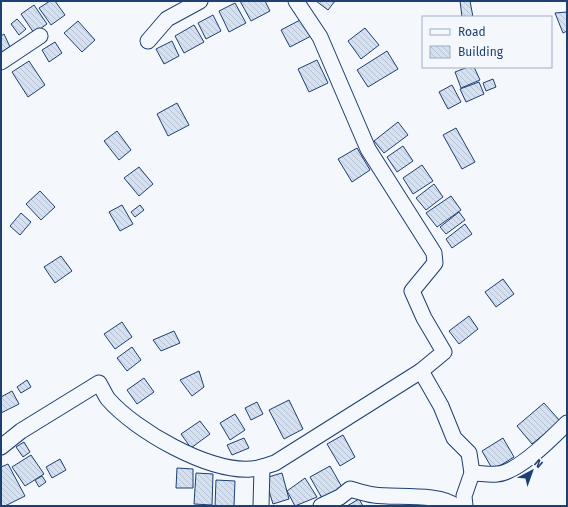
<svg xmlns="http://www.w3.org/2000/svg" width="568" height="507" font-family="'Fira Sans',sans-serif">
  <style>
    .building { fill: url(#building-back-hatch); stroke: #1d3f73 }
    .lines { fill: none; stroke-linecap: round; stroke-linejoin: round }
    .minor-casing { stroke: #1d3f73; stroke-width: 17 }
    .minor { stroke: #f4f7fb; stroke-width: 15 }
  </style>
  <defs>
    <pattern id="building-back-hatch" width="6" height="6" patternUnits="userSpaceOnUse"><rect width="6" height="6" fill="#d5e0f0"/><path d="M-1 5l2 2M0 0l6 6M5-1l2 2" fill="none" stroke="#b6c1d1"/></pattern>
  </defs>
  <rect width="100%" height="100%" fill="#f4f7fb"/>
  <!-- building -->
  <g class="building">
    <polygon points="50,1 55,1 65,15 51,25 39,8"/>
    <polygon points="240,1 265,1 270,11 251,21"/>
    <polygon points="316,1 335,1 328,10"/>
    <polygon points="460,1 470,1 473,17 462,17"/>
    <polygon points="235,3 246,23 229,32 219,11"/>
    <polygon points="34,5 47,24 34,33 21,14"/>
    <polygon points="567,12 567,31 563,33 555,13"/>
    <polygon points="213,15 221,31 206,39 198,23"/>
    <polygon points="17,19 26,29 19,35 11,24"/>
    <polygon points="302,19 311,36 290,47 281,30"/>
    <polygon points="78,21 95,40 82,52 64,33"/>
    <polygon points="194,25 204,42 184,53 175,36"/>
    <polygon points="365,28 379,45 361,59 348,41"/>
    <polygon points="4,34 11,49 1,54 1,36"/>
    <polygon points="172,41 179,56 164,64 156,49"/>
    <polygon points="55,42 62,53 49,62 42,50"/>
    <polygon points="387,51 398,69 368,87 357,70"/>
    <polygon points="317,60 328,83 309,92 298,69"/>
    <polygon points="29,61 45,85 28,97 12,72"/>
    <polygon points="468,67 474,67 480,80 461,88 455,72"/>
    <polygon points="493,79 496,87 486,91 483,83"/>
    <polygon points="479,82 484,94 466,102 460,89"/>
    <polygon points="452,85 461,102 448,109 439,92"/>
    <polygon points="177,103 189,125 168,136 157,114"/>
    <polygon points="398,122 408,135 384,153 374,141"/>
    <polygon points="456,128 475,162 462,169 443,135"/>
    <polygon points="117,131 131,150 119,160 104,141"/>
    <polygon points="403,146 413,161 397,172 387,157"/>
    <polygon points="357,148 370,170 352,182 338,159"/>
    <polygon points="422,165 433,181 413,194 403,178"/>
    <polygon points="139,167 153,184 139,196 124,178"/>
    <polygon points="434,184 443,197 426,210 416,198"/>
    <polygon points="40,191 55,207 41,220 26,204"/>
    <polygon points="451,196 461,210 437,227 426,213"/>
    <polygon points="122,205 133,224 120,231 109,212"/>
    <polygon points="140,205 144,210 135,217 131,212"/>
    <polygon points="459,212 465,220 446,234 440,227"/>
    <polygon points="21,213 31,222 20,235 10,226"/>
    <polygon points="465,224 472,234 452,248 446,239"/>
    <polygon points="61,256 72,271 55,283 44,267"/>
    <polygon points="503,279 514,294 496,307 485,292"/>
    <polygon points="469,316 478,329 459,344 449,331"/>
    <polygon points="122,322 132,337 115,349 104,334"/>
    <polygon points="174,331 180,343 161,351 153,340"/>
    <polygon points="132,347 141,360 127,371 117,358"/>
    <polygon points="199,371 204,387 192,396 180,380"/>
    <polygon points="144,378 154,392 137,404 127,390"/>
    <polygon points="27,380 31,387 21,393 17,387"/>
    <polygon points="12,391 19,404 1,413 1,397"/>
    <polygon points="289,400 303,429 284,439 269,410"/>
    <polygon points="257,402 263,414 251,420 245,408"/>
    <polygon points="544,403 560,421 532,444 517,426"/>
    <polygon points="235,414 245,430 230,440 220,423"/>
    <polygon points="200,421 210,434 191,448 181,434"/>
    <polygon points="343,435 355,457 340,466 327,444"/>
    <polygon points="244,438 249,448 232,455 227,445"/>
    <polygon points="503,438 514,457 493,470 482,451"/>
    <polygon points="24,442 30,452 23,457 16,447"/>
    <polygon points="31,455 44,474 25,486 12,467"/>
    <polygon points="60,459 66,470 52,478 46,467"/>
    <polygon points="8,464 25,496 5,506 1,506 1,467"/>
    <polygon points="330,466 343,489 323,500 310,477"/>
    <polygon points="177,468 193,469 193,488 176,488"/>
    <polygon points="196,473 213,474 212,505 194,504"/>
    <polygon points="282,473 289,499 273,504 265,478"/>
    <polygon points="42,476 46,482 39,487 35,480"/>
    <polygon points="305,478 317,497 295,506 287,491"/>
    <polygon points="216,480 235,481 234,506 215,506"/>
    <polygon points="359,499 363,506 347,506"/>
  </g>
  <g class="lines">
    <!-- minor casing -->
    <g class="minor-casing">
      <g id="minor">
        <polyline points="296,1 320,37 368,149 434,253 435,263 412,291 424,318 444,352 421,371 441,406 454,438 469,453 472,473 464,496 465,506"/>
        <polyline points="148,41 167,19 200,1"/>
        <polyline points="1,62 40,36"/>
        <path d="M1,447L21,431L99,383C102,388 105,395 108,399C136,431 208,472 251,469C259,469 268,465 275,463L421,371"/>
        <path d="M472,473C480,473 489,475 497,474C518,473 553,437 567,423"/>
        <polyline points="261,506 262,467"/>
        <path d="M321,506L340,497L350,489C357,491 366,494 374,495C394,498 441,493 455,506"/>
      </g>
    </g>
    <!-- minor -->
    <use href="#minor" class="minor"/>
  </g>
  <!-- border -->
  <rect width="568" height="507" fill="none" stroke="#1d3f73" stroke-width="4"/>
  <!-- legend -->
  <rect x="422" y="16" width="130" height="52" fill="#f4f7fb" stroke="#9eadc5"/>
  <rect x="430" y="29" width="20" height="6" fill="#f4f7fb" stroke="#9eadc5"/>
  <text x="458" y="36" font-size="12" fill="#1d3f73">Road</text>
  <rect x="430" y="46" width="20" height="12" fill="url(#building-back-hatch)" stroke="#9eadc5"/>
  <text x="458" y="56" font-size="12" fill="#1d3f73">Building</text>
  <!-- north arrow -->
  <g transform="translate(532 471) rotate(41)" stroke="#f4f7fb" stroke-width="3" paint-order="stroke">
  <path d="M0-3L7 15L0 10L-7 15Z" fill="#1d3f73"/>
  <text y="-6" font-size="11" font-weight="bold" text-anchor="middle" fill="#1d3f73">N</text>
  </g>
</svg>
